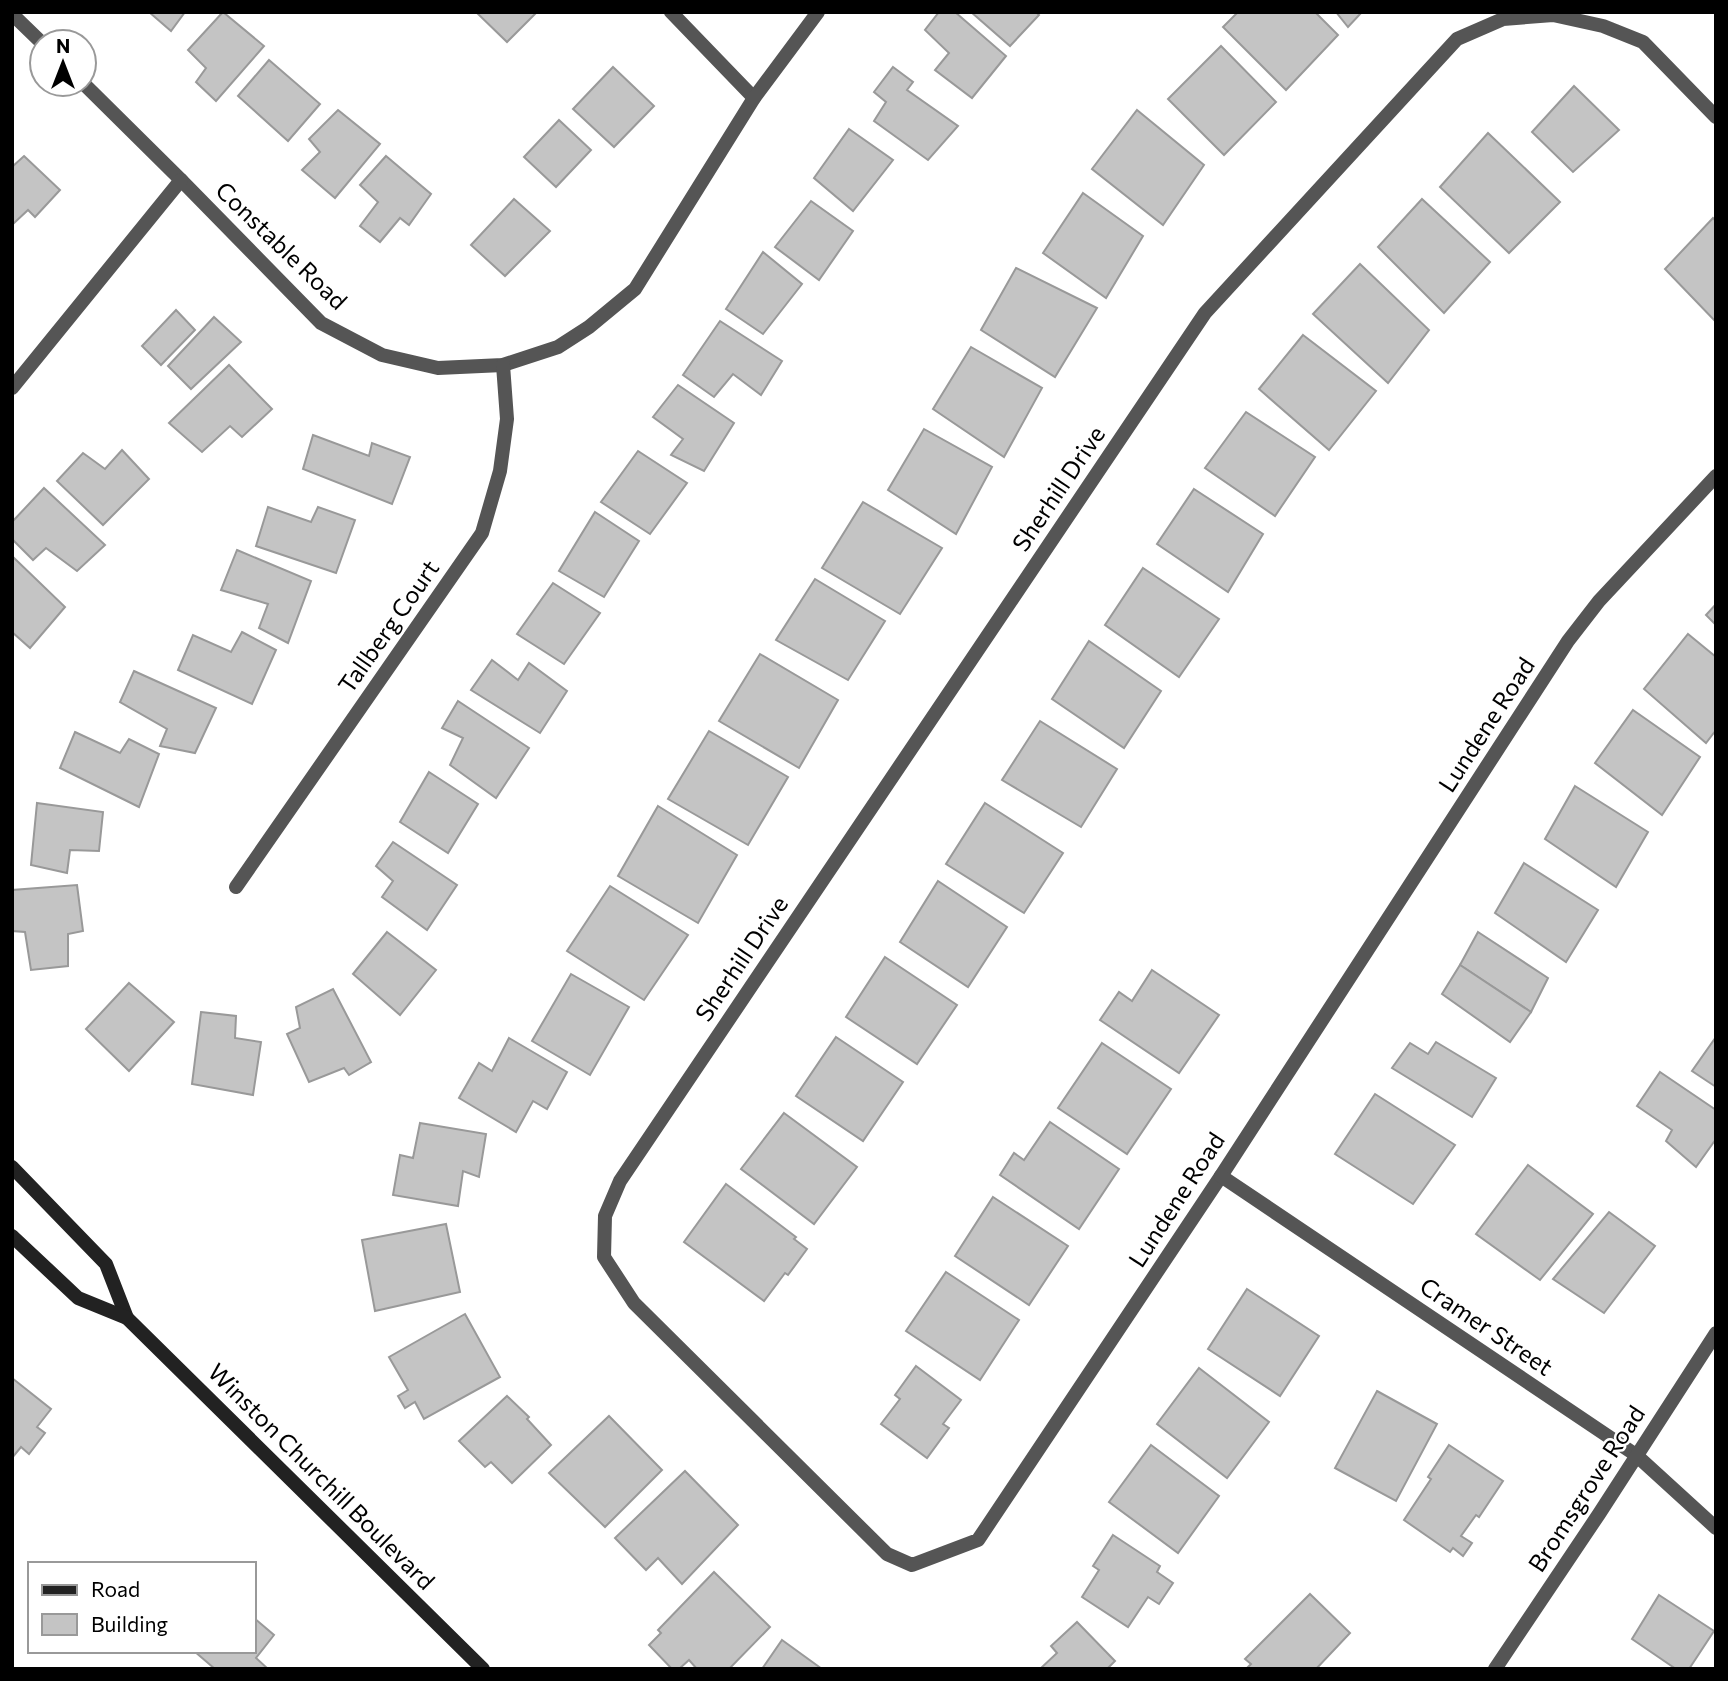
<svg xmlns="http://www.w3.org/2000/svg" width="1728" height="1681" font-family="Commissioner,sans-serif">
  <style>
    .building { fill: #c4c4c4; stroke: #999; stroke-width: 2 }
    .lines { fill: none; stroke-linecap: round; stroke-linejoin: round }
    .minor { stroke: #555; stroke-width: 14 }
    .tertiary { stroke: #555; stroke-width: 14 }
    .secondary { stroke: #222; stroke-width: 14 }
    .labels { text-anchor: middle; stroke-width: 5; stroke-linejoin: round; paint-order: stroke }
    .street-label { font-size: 24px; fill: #000; stroke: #fff }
  </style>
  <rect width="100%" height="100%" fill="#fff"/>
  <!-- building -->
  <g class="building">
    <polygon points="149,12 185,12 171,31"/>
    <polygon points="223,12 264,46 216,101 196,82 206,68 188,50"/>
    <polygon points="476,12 537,12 507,42"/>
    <polygon points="939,12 955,12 1006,56 972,98 935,70 949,53 925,30"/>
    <polygon points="971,12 1036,12 1039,15 1010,46"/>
    <polygon points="1238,12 1315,12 1338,35 1286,90 1223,27"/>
    <polygon points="1336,12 1362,12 1348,27"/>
    <polygon points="1221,46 1276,102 1224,155 1168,99"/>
    <polygon points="269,60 320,104 288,141 238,96"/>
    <polygon points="613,67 654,106 614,147 573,109"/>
    <polygon points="893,67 913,82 907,90 958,126 928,160 874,121 886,102 874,92"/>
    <polygon points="1574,86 1619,130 1573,172 1532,132"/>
    <polygon points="338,110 380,144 335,198 302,170 320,152 309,139"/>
    <polygon points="1137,110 1204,165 1163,225 1092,169"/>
    <polygon points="559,120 591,150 556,187 524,157"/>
    <polygon points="849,129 893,160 853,211 814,178"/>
    <polygon points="1488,133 1560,202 1509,253 1440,187"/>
    <polygon points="24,156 60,190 35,217 28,210 12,225 12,167"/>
    <polygon points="386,156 431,194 409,225 400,218 380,242 360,226 378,202 360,185"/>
    <polygon points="1083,193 1143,236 1106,298 1043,253"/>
    <polygon points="514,199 550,231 505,276 471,245"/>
    <polygon points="1422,199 1490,262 1444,313 1378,247"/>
    <polygon points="811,201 853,231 819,280 775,247"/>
    <polygon points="1713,218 1716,221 1716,322 1665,269"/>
    <polygon points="763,252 802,284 763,334 726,309"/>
    <polygon points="1360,264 1429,330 1388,383 1313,314"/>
    <polygon points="1016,268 1097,308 1055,377 981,330"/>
    <polygon points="176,310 195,330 161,365 142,346"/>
    <polygon points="214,317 241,342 191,389 168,366"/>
    <polygon points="720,321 782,361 761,395 733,374 714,397 683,375"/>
    <polygon points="1303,335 1376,391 1329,450 1259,389"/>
    <polygon points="971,347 1042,388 1004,457 933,409"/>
    <polygon points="229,365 272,409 242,437 230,426 202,452 169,423"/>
    <polygon points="678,385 734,423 704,471 671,455 683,439 653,417"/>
    <polygon points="1246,412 1315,457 1275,516 1205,468"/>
    <polygon points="924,429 992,467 956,534 888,490"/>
    <polygon points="313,435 369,456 372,443 410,457 392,504 303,469"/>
    <polygon points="122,450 149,479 103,525 57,481 83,453 105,469"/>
    <polygon points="638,451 687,483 650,534 601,502"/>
    <polygon points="44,488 105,545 77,571 46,548 33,560 12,539 12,522"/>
    <polygon points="1194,489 1263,534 1228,592 1157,544"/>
    <polygon points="863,502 942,548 900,614 822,568"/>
    <polygon points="268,507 311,522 318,507 355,520 336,573 256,546"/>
    <polygon points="595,512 639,541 604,597 559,571"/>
    <polygon points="237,550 311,581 288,643 259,628 268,604 221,590"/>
    <polygon points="12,556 65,607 30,648 12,632"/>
    <polygon points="1143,568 1219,619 1179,677 1105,625"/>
    <polygon points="815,579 885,621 848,680 776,640"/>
    <polygon points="553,583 600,613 564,664 517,634"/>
    <polygon points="1716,604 1716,625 1706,615"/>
    <polygon points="242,632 276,650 252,704 178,670 193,635 231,652"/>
    <polygon points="1688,634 1716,657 1716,730 1706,743 1644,689"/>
    <polygon points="1089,641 1161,691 1124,748 1052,699"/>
    <polygon points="760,654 838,700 799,768 719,721"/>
    <polygon points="492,660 518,680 529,663 567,691 540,733 471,690"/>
    <polygon points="134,671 216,708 195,753 160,746 167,729 120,702"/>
    <polygon points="458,701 529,748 496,798 450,765 463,738 442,728"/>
    <polygon points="1633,710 1700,757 1662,815 1595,763"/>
    <polygon points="1040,721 1117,769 1081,827 1002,780"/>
    <polygon points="709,731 788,777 748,845 668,799"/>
    <polygon points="75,732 120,753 129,739 159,754 139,807 60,768"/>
    <polygon points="429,772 478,804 448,853 400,822"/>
    <polygon points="1575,786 1648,832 1616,887 1545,839"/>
    <polygon points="37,803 103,812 99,851 70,850 67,873 31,865"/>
    <polygon points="985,803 1063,853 1024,913 946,864"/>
    <polygon points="658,806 737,855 698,923 618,876"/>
    <polygon points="393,842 457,885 427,930 382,897 393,881 376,866"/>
    <polygon points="1524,863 1598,910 1566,962 1495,913"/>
    <polygon points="938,881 1007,927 968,987 900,942"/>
    <polygon points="77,885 83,931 68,934 68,966 31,970 25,932 12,931 12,890"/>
    <polygon points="610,886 688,935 644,1000 567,951"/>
    <polygon points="387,932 436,970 400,1015 353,974"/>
    <polygon points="1478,932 1548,978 1531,1012 1460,965"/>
    <polygon points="885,957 957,1005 917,1064 846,1017"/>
    <polygon points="1460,965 1531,1012 1510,1042 1442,994"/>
    <polygon points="1152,970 1219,1015 1179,1073 1100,1020 1119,992 1132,1001"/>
    <polygon points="571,974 629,1007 590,1075 532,1041"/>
    <polygon points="129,983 174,1022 129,1071 86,1029"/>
    <polygon points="333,989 371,1062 349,1075 344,1068 309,1082 287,1034 300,1028 296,1007"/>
    <polygon points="201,1012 236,1016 235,1038 261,1042 253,1095 192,1084"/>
    <polygon points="836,1037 903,1082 863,1141 796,1096"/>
    <polygon points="1716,1037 1716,1087 1692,1071"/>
    <polygon points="509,1038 567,1072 547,1109 533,1101 516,1132 459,1098 479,1063 492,1071"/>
    <polygon points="1436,1042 1496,1078 1472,1117 1392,1068 1410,1043 1428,1054"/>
    <polygon points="1102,1043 1171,1089 1127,1154 1058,1108"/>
    <polygon points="1660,1072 1716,1110 1716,1139 1696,1167 1666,1141 1672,1130 1637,1106"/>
    <polygon points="1375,1094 1455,1145 1413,1204 1335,1154"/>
    <polygon points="784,1113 857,1167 814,1224 741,1169"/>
    <polygon points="1050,1122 1119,1169 1079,1229 1000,1175 1014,1153 1024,1160"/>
    <polygon points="420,1123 486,1134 479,1177 463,1171 458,1206 393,1195 400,1155 413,1158"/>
    <polygon points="1528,1165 1593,1214 1540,1280 1476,1234"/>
    <polygon points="726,1184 796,1237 794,1239 807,1249 788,1275 785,1273 764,1301 684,1242"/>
    <polygon points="993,1197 1068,1246 1029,1305 955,1256"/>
    <polygon points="1609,1212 1655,1246 1604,1313 1553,1279"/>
    <polygon points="446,1224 460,1292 375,1311 362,1240"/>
    <polygon points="946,1272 1019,1320 980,1380 906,1331"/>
    <polygon points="1247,1289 1319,1336 1280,1396 1208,1349"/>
    <polygon points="465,1314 500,1377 424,1419 415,1402 405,1408 398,1396 408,1390 389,1357"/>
    <polygon points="916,1366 961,1400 943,1424 949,1428 927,1458 881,1424 900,1399 895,1395"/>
    <polygon points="1199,1368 1269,1422 1227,1478 1157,1424"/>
    <polygon points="12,1378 51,1409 37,1427 45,1433 29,1454 21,1447 12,1458"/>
    <polygon points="1377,1391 1437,1424 1396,1501 1335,1468"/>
    <polygon points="507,1396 529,1417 527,1419 551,1445 512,1483 491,1462 485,1467 459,1441"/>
    <polygon points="609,1416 662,1470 605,1527 549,1473"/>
    <polygon points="1151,1445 1219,1496 1178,1553 1109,1502"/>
    <polygon points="1449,1445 1503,1481 1479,1517 1476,1515 1461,1536 1472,1543 1463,1556 1453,1548 1450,1552 1404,1520 1431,1479 1428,1477"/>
    <polygon points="685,1471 738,1525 682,1584 658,1558 646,1570 615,1538"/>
    <polygon points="1113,1535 1160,1566 1157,1572 1173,1583 1159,1604 1148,1597 1128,1627 1082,1597 1099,1570 1093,1566"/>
    <polygon points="714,1572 770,1627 729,1669 697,1669 689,1660 679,1669 672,1669 649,1645 661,1633 658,1630"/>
    <polygon points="1310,1594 1350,1633 1316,1669 1246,1669 1251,1664 1245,1659"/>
    <polygon points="1659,1595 1714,1631 1689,1669 1676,1669 1632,1639"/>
    <polygon points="254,1618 274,1635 256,1658 268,1669 215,1669 194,1651 254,1651"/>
    <polygon points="1077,1622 1115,1661 1107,1669 1040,1669 1057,1653 1051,1646"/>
    <polygon points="782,1640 822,1669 762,1669"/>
  </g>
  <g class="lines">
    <!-- minor -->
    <g class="minor">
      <polyline points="671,12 754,98"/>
      <polyline points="12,14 42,43"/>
      <polyline points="84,84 181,180 321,323 382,355 438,368 503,365 558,347 589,327 635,289 754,98 818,12"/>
      <polyline points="1716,117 1643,42 1603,26 1553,15 1503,19 1457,39 1205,313 620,1181 605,1216 604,1257 634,1303 887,1554 912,1565 978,1540 1221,1176 1568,641 1599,601 1716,476"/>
      <polyline points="12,388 181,180"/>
      <polyline points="236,887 482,533 500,471 507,419 503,365"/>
      <polyline points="1221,1176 1636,1455 1716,1528"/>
    </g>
    <!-- tertiary -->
    <polyline class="tertiary" points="1495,1669 1599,1514 1716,1333"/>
    <!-- secondary -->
    <g class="secondary">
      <polyline points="12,1167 106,1264 127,1318"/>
      <polyline points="12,1236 78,1298 127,1318 483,1669"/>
    </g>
  </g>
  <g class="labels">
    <!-- street labels -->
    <g class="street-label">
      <text transform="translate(281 246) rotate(44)" y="8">Constable Road</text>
      <text transform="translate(1059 489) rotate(-56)" y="8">Sherhill Drive</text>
      <text transform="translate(389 627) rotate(-55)" y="8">Tallberg Court</text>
      <text transform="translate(1487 725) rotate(-57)" y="8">Lundene Road</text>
      <text transform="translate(742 959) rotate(-56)" y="8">Sherhill Drive</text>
      <text transform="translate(1177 1200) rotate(-57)" y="8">Lundene Road</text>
      <text transform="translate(1486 1327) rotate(34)" y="8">Cramer Street</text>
      <text transform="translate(321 1477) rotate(45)" y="8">Winston Churchill Boulevard</text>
      <text transform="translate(1587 1489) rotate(-57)" y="8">Bromsgrove Road</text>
    </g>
  </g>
  <!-- border -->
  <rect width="1728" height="1681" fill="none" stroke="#000000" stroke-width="28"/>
  <!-- legend -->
  <rect x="28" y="1562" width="228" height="91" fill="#ffffff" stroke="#999999" stroke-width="2"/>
  <rect x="42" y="1585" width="35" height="10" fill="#222222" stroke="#999999" stroke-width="2"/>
  <text x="91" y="1597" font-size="21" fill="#000000">Road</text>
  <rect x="42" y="1614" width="35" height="21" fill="#c4c4c4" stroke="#999999" stroke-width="2"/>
  <text x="91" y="1632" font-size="21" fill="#000000">Building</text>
  <!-- north arrow -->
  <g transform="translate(63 63)"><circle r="33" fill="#ffffff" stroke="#999999" stroke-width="2"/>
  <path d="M0-5L12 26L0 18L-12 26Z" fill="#000000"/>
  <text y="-10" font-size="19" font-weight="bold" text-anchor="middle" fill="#000000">N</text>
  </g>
</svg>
